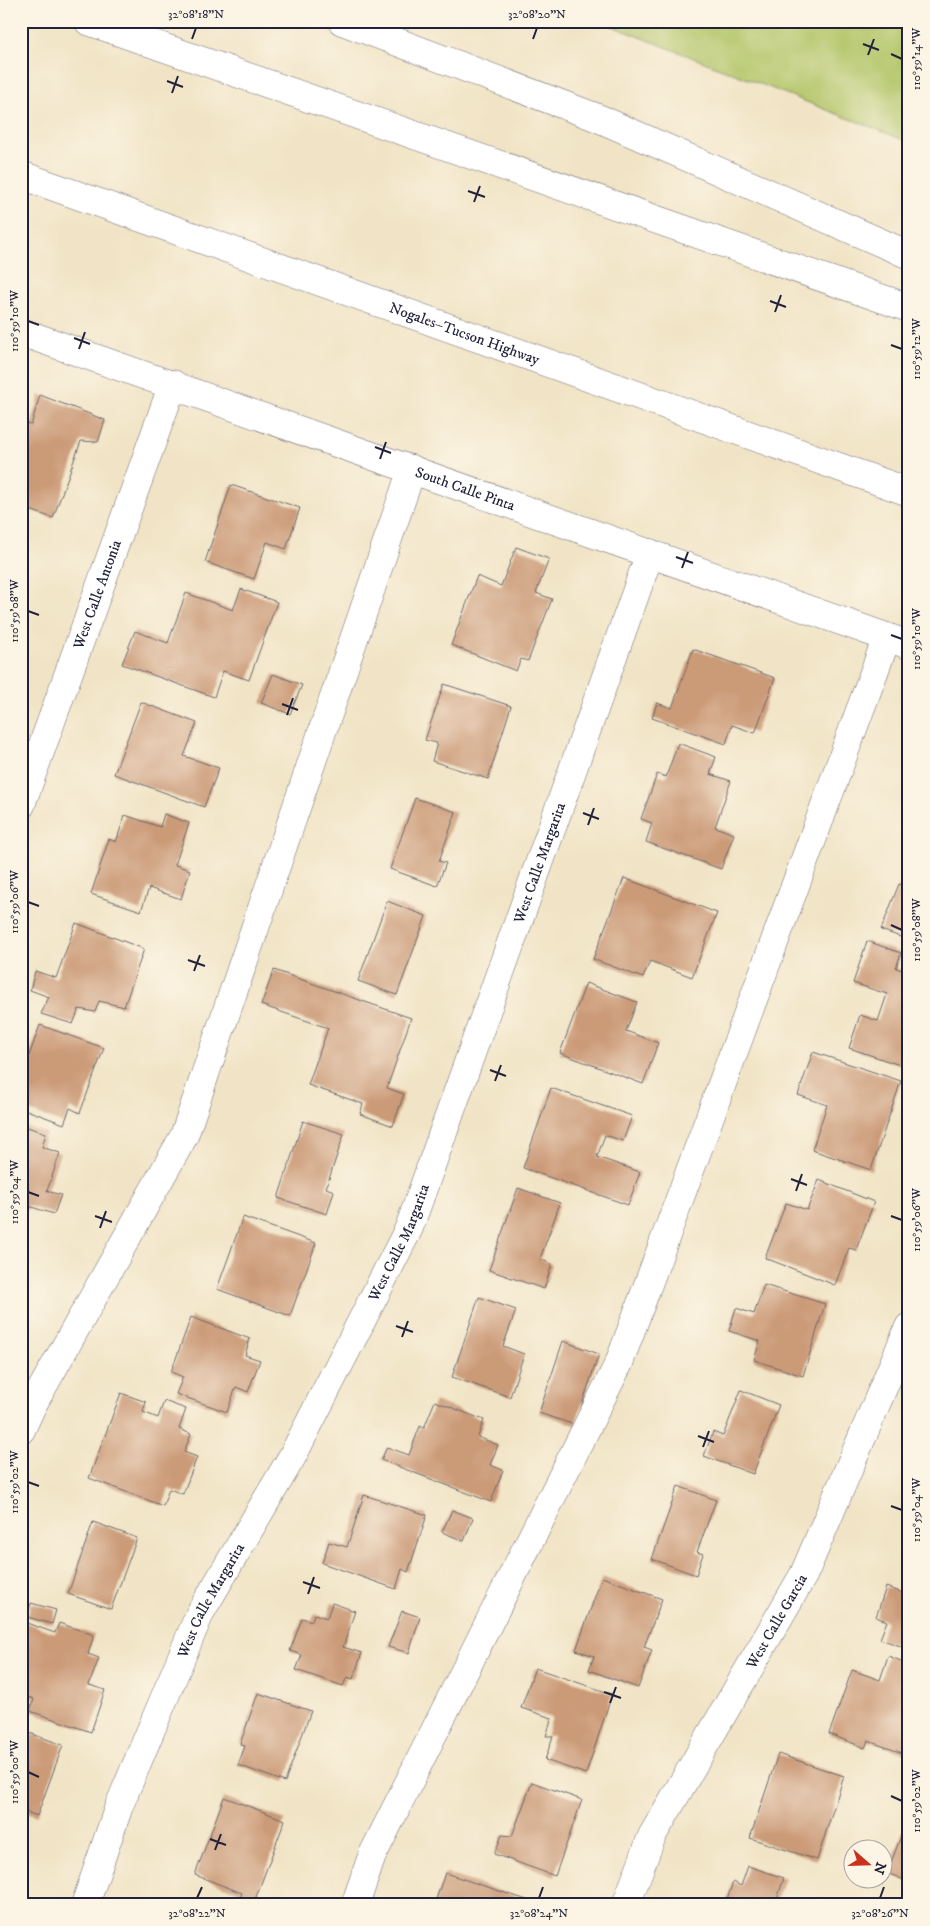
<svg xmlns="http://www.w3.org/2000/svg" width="930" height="1926" font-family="'IM FELL DW Pica',serif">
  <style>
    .green { fill: #b4c66a; stroke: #6b7452 }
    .building { fill: #cb9a77 }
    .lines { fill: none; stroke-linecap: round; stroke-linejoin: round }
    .minor-casing { stroke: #6a666c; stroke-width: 29 }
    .highway-casing { stroke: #6a666c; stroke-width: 29 }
    .minor { stroke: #fff; stroke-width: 28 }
    .highway { stroke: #fff; stroke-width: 28 }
    .ticks { fill: none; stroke: #22223b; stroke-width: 2 }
    .labels { text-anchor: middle; stroke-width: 5; stroke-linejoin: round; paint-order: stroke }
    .street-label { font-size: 15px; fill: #22223b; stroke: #fcf5e5 }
    .neatline { fill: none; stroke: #22223b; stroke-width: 2 }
    .ticks-label { font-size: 12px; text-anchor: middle; fill: #22223b }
  </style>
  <rect width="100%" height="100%" fill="#fcf5e5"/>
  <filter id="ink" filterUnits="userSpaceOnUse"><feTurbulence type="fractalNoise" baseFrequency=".02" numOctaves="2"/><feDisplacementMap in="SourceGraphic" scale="10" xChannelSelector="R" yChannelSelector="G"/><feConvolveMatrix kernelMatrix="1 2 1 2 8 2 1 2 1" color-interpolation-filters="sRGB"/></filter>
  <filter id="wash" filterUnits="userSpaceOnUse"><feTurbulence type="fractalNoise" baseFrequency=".0096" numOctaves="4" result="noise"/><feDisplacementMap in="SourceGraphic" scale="20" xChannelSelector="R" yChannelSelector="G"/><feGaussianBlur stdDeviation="1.12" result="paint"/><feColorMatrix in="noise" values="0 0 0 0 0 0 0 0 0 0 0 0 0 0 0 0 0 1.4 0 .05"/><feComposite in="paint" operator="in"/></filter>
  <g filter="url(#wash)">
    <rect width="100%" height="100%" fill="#f1e4c6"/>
    <!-- green -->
    <polygon class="green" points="599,21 909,21 909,142"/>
    <g id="blocks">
      <!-- building -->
      <g class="building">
        <polygon points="40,395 105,420 98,442 81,441 53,518 21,507 21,421 31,425"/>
        <polygon points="231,485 300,508 286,549 267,542 254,579 205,562"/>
        <polygon points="516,547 549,559 536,593 552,599 528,661 521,659 516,671 451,645 477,576 501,586"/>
        <polygon points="241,589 277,602 249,680 223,671 214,697 122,664 135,631 168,643 186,593 233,610"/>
        <polygon points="693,649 775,678 755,733 732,725 726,744 652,718 657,703 672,708"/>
        <polygon points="273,674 302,685 290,714 261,703"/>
        <polygon points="444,684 511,706 488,779 432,761 437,743 425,740"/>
        <polygon points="141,702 197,723 184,756 219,768 204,807 114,774"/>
        <polygon points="678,743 716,757 710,774 731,781 715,827 734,834 721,869 646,842 652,823 641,819 657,774 666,777"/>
        <polygon points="415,798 456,812 439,861 446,863 437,886 390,869"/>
        <polygon points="164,814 189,823 175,865 190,870 181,899 149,888 141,911 91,894 109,839 116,842 125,815 160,827"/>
        <polygon points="624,878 717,913 692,977 650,961 643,978 593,959"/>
        <polygon points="899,884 909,888 909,940 881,930"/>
        <polygon points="387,901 426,916 397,995 358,981"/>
        <polygon points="76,923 144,949 124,1007 99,1001 95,1012 79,1009 73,1024 41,1014 49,997 30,990 35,971 56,978"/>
        <polygon points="867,941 901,953 896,968 909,972 909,1058 906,1067 849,1048 860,1015 878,1021 887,994 853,983"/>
        <polygon points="274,970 411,1018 387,1088 404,1094 393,1126 360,1114 363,1104 308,1085 328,1028 261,1005"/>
        <polygon points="586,983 637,1002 626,1031 658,1043 643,1084 560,1053"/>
        <polygon points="40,1025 104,1048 80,1113 70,1108 64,1124 21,1108 21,1078"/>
        <polygon points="813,1052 901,1081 871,1170 812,1150 827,1105 798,1095"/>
        <polygon points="551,1088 632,1116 623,1141 605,1135 597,1157 640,1172 628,1205 523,1168"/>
        <polygon points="303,1121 344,1134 326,1188 334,1191 327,1214 278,1198"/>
        <polygon points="21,1125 46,1133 42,1147 60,1153 47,1191 61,1195 54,1214 28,1206 22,1225"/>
        <polygon points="819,1180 874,1202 856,1250 849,1248 835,1285 765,1258 786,1203 807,1210"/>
        <polygon points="518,1188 560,1203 540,1259 552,1264 544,1289 489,1270"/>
        <polygon points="243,1217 316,1243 290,1316 217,1289"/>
        <polygon points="764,1285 825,1304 803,1376 754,1360 760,1341 729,1331 736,1308 754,1314"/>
        <polygon points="479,1297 516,1310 503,1346 524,1354 510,1397 452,1377"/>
        <polygon points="191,1317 250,1339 245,1355 260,1360 248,1392 236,1387 227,1412 176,1394 183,1377 171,1372"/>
        <polygon points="563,1341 599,1354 575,1425 539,1413"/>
        <polygon points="741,1390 779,1405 753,1474 704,1456 713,1432 723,1436"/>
        <polygon points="121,1393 146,1402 143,1412 158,1418 164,1401 186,1409 179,1429 191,1434 184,1452 197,1457 183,1494 169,1489 163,1506 89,1478"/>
        <polygon points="435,1401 484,1420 478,1437 498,1445 490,1465 503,1470 491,1502 381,1460 387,1447 409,1455 420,1426 424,1428"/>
        <polygon points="678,1486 716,1500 697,1552 703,1554 696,1575 652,1559"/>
        <polygon points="364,1495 427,1515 408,1572 402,1569 396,1589 322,1563 329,1542 347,1547"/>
        <polygon points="452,1510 473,1518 464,1541 442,1532"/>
        <polygon points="93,1522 137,1538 111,1609 68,1594"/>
        <polygon points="602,1577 662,1599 644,1647 652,1650 638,1688 589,1670 594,1656 576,1650"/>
        <polygon points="886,1587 909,1595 909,1649 880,1639 887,1621 876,1617"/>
        <polygon points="31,1603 56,1610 52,1624 27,1617"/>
        <polygon points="332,1603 355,1611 343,1647 362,1653 353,1679 347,1677 343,1686 296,1670 302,1655 290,1651 302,1618 312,1621 314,1614 327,1618"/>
        <polygon points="402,1611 420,1617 409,1653 388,1647"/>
        <polygon points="21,1621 55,1633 59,1623 94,1635 88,1654 99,1658 89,1685 105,1690 91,1732 30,1711 34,1699 21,1695 26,1674 21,1672"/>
        <polygon points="888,1656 909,1664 908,1755 868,1741 865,1748 829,1734 852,1670 880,1680"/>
        <polygon points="535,1668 612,1694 586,1774 545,1760 553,1736 546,1736 552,1718 521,1708"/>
        <polygon points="258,1693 311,1711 285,1782 238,1765 245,1746 240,1744"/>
        <polygon points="21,1730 63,1745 37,1816 21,1810"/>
        <polygon points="778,1754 844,1776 817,1860 750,1838"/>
        <polygon points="532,1782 582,1800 555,1876 494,1854 502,1835 512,1836"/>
        <polygon points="224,1797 285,1820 253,1905 238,1902 242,1893 195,1875"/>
        <polygon points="909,1815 909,1882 887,1873"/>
        <polygon points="748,1866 784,1878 775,1905 725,1905 733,1882 741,1886"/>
        <polygon points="445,1873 533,1902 532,1905 434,1905"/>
      </g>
    </g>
  </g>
  <g filter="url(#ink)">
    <use href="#blocks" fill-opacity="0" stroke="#6a666c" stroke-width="1"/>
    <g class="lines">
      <!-- minor casing -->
      <g class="minor-casing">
        <g id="minor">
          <path id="s1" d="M21,332L909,645"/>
          <path id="s2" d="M21,805L173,384"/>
          <polyline points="21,1430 32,1406 184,1136 412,469"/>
          <path id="s3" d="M85,1905L119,1806L200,1613L292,1457L409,1228L650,553"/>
          <polyline points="355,1905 372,1856 619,1363 887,637"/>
          <path id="s4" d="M626,1905L652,1836L804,1574L909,1327"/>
        </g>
      </g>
      <!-- highway casing -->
      <g class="highway-casing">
        <g id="highway">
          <polyline points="88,21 909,308"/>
          <polyline points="342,21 598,118 909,255"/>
          <path id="s5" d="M21,175L909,492"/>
        </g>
      </g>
      <!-- minor -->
      <use href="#minor" class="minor"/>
      <!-- highway -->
      <use href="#highway" class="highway"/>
    </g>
  </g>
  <!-- ticks -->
  <path class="ticks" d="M192,39L196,28M533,39L537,28M863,44L879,50M891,54L902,59M868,55L874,39M167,81L183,87M172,93L178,76M468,191L485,197M474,202L480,186M770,301L786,307M775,312L781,295M28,321L39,325M74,338L90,344M891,345L902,349M79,349L85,332M375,447L391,453M380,459L386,442M676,557L693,563M682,568L688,552M28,611L39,615M891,635L902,639M282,704L298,710M287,715L293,698M583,813L599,819M588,825L594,808M28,902L39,906M891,925L902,930M188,960L205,966M194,971L200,955M490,1070L506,1076M495,1081L501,1065M791,1179L807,1185M796,1191L802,1174M28,1192L39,1196M95,1216L112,1222M891,1216L902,1220M100,1228L106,1211M396,1326L413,1332M402,1337L408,1321M698,1436L714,1442M703,1447L709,1431M28,1482L39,1486M891,1506L902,1510M303,1582L320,1588M308,1594L314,1577M604,1692L621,1698M610,1703L616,1687M28,1772L39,1777M891,1796L902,1801M210,1839L226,1845M215,1850L221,1834M197,1898L202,1887M539,1898L543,1887M880,1898L884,1887"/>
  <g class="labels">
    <!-- street labels -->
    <g class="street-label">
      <text dy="5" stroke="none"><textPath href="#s5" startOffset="471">Nogales–Tucson Highway</textPath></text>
      <text dy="5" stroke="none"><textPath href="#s1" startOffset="471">South Calle Pinta</textPath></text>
      <text dy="5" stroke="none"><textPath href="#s2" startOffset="224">West Calle Antonia</textPath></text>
      <text dy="5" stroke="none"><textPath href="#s3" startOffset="1140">West Calle Margarita</textPath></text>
      <text dy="5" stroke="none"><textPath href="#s3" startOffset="735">West Calle Margarita</textPath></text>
      <text dy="5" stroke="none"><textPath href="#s3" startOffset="330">West Calle Margarita</textPath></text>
      <text dy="5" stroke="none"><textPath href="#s4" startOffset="322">West Calle Garcia</textPath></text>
    </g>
  </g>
  <!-- margin -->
  <rect width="930" height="1926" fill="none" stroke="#fcf5e5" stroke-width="55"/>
  <!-- north arrow -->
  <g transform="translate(868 1864) rotate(110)"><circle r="24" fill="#fcf5e5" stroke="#a5a1a1"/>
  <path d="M0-4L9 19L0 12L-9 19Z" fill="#c8321e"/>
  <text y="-8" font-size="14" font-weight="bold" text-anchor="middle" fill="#22223b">N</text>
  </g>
  <rect x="28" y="28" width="874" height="1870" class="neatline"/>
  <g class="ticks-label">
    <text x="196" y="18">32°08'18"N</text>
    <text x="537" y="18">32°08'20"N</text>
    <text transform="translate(916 59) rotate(-90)" y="4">110°59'14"W</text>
    <text transform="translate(14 321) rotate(-90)" y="4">110°59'10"W</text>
    <text transform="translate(916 349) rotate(-90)" y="4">110°59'12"W</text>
    <text transform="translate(14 611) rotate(-90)" y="4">110°59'08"W</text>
    <text transform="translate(916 639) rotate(-90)" y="4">110°59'10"W</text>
    <text transform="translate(14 902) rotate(-90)" y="4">110°59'06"W</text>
    <text transform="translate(916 930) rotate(-90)" y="4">110°59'08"W</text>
    <text transform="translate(14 1192) rotate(-90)" y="4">110°59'04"W</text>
    <text transform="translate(916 1220) rotate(-90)" y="4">110°59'06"W</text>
    <text transform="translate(14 1482) rotate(-90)" y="4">110°59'02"W</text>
    <text transform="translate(916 1510) rotate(-90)" y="4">110°59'04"W</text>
    <text transform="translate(14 1772) rotate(-90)" y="4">110°59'00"W</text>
    <text transform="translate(916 1801) rotate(-90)" y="4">110°59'02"W</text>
    <text x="197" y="1917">32°08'22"N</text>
    <text x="539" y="1917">32°08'24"N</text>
    <text x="880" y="1917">32°08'26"N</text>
  </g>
</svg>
